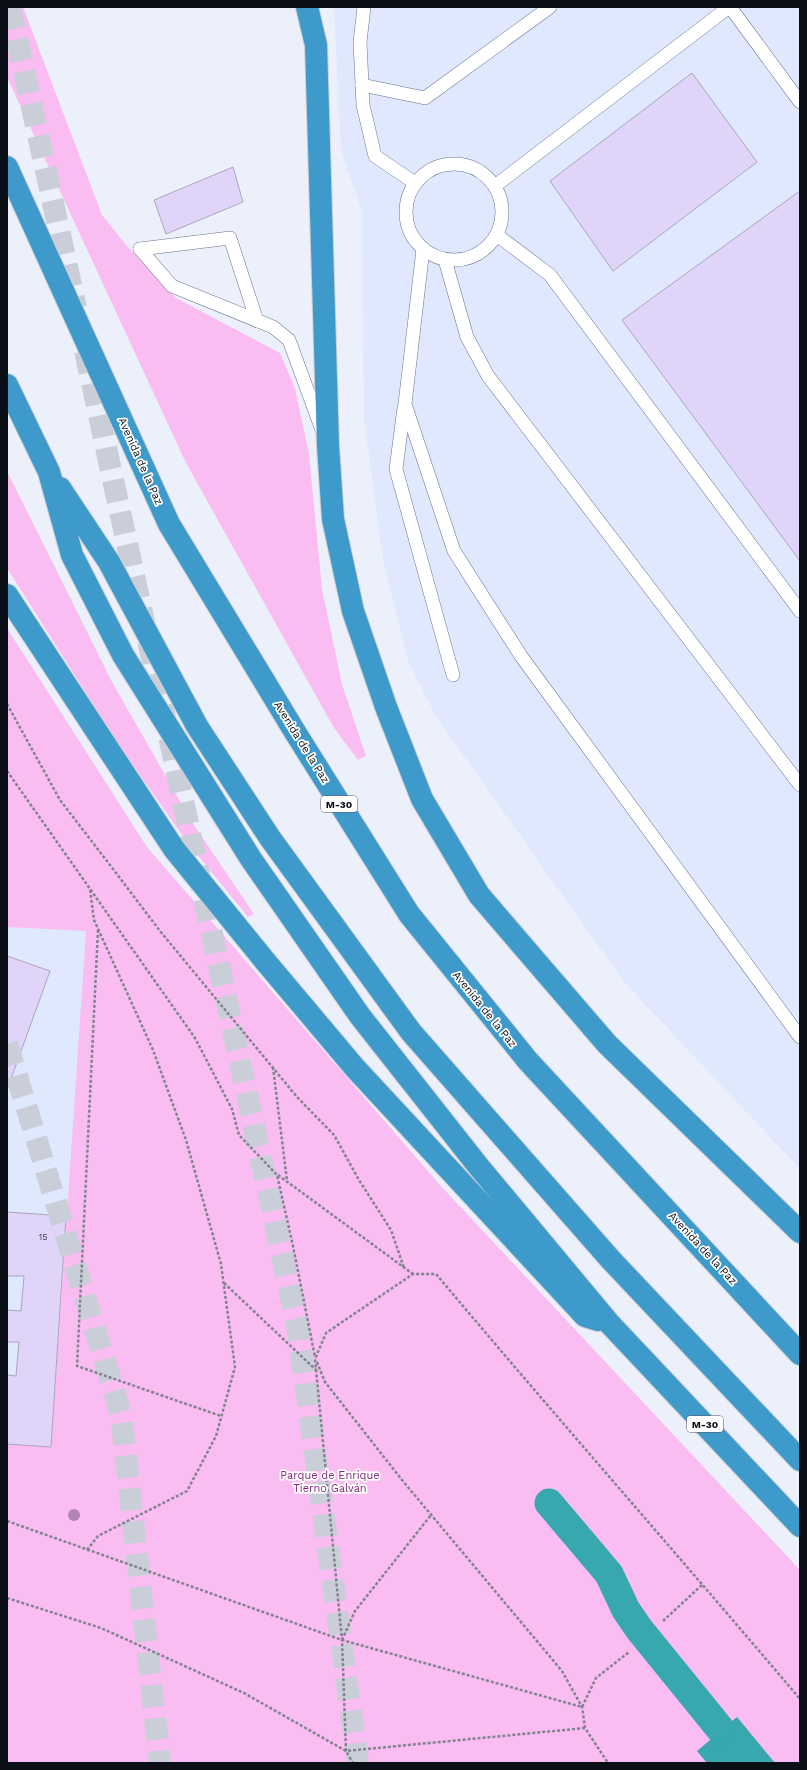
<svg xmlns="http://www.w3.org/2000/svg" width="807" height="1770" font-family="'Work Sans',sans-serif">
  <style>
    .built { fill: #dfe8fd }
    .green { fill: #fabdf2 }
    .water { fill: #37a7b0 }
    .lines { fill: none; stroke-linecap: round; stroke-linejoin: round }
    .canal { stroke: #37a7b0; stroke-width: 29 }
    .building { fill: #e0d5f9; stroke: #aca4bf }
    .highway-tunnel { stroke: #caced9; stroke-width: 22; stroke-dasharray: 22 11; stroke-linecap: butt }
    .lane-casing { stroke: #6a748c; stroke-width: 14 }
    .highway-casing { stroke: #cecfd1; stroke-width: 24 }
    .path { stroke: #80848e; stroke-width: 2.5; stroke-dasharray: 3 2; stroke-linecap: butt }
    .lane { stroke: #fff; stroke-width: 13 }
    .highway { stroke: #3d9aca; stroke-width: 22 }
    .tree { fill: #b284b5 }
    .labels { text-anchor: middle; stroke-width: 3.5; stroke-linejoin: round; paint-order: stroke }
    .number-label { font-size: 9px; fill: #404050 }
    .shield { fill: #fff; stroke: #54565d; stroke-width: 1 }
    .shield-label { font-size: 10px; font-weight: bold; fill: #0a0e17 }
    .street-label { font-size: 11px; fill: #0a0e17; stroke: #fff }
    .park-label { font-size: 11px; fill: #832c7c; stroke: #fff }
  </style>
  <rect width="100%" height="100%" fill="#ecf0fb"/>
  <!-- built -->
  <g class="built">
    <polygon points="334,7 800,7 800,1169 624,982 437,718 408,661 383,560 364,418 362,212 341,150"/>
    <polygon points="7,927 86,931 51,1447 7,1444"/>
  </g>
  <!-- green -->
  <g class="green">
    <polygon points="7,7 23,7 102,215 127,246 176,298 280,353 295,388 309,454 322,589 342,684 366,756 358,760 334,728 186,463 7,77"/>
    <polygon points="7,471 112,682 192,822 254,914 248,917 187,842 117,742 7,568"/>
    <polygon points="7,628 147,847 440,1185 800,1570 800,1763 7,1763 7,1444 51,1447 86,931 7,927"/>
  </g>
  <!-- water -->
  <polygon class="water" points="737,1717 775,1763 707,1763 697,1751"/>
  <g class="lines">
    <!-- canal -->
    <polyline class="canal" points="549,1503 609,1574 626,1610 639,1629 721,1730"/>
  </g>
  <!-- building -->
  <g class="building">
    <polygon points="692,73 757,162 613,271 550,181"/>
    <polygon points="233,167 243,202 166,234 154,200"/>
    <polygon points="800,191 800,561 622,320"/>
    <polygon points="7,956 50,971 7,1090"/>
    <polygon points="7,1212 66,1216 51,1447 7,1444 7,1375 16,1376 19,1342 7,1342 7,1310 21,1311 24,1276 7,1276"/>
  </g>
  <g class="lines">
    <!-- highway-tunnel -->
    <g class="highway-tunnel">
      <polyline points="10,7 76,308"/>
      <polyline points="85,351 297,1324 358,1763"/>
      <polyline points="7,1044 121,1414 160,1763"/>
    </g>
    <!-- lane casing -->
    <g class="lane-casing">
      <g id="lane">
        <polyline points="364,7 360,42 363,105 375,156 415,183"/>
        <polyline points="730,7 800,102"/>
        <polyline points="362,85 425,98 550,7"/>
        <circle cx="454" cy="212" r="48"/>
        <polyline points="495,186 729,7"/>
        <polyline points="497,235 550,275 800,611"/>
        <polyline points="140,249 172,286 273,327 289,340 322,430"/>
        <polyline points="140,249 230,238 257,321"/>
        <polyline points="423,249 405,404 454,551 521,656 800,1037"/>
        <polyline points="445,260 467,337 488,376 800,785"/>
        <polyline points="404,408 396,469 453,675"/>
      </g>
    </g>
    <!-- highway casing -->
    <g class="highway-casing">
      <g id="highway">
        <polyline points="307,7 316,45 328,446 333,519 353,611 386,707 422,799 479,895 607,1044 800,1232"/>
        <polyline points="7,167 169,524 295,732 409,914 528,1061 800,1354"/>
        <polyline points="7,385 49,472 72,555 123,655 251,859 360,1016 479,1167 609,1323 800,1526"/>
        <polyline points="60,488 109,562 197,726 270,838 411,1032 611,1260 800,1460"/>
        <polyline points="7,595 174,849 265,961 355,1068 585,1316 598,1320"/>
      </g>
    </g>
    <!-- path -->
    <g class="path">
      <polyline points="7,704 60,800 110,865 160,931 297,1097 334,1135 359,1180 391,1230 404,1268"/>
      <polyline points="7,771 195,1038 232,1109 239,1135 277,1175 293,1246 315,1357"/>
      <polyline points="98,930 77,1366 221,1416"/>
      <polyline points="273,1067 287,1181"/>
      <polyline points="278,1175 413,1274"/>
      <polyline points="224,1283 316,1370"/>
      <polyline points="317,1362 325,1382 402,1480 562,1671 582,1707 585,1728 608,1763"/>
      <polyline points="7,1521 342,1640 582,1707 596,1678 629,1652"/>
      <polyline points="87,1550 98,1536 187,1491 216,1436 235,1367 221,1264 186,1140 153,1050 94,920 90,889"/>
      <polyline points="7,1598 101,1628 244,1693 346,1751 353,1763"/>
      <polyline points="663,1621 703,1584"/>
      <polyline points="342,1640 355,1611 431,1515"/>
      <path d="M585,1728L346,1751L342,1640L315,1359L326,1333L413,1274H436C556,1417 679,1556 800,1699"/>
    </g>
    <!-- lane -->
    <use href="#lane" class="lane"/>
    <!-- highway -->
    <use href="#highway" class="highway"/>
  </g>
  <!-- trees -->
  <circle class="tree" cx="74" cy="1515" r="6"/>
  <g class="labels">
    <!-- number labels -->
    <g class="number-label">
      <text x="43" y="1240">15</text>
    </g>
    <!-- shield labels -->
    <g class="shield">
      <rect x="321" y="796" width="36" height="16" rx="3"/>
      <rect x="687" y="1416" width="36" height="16" rx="3"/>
    </g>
    <g class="shield-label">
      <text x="339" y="808">M-30</text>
      <text x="705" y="1428">M-30</text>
    </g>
    <!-- street labels -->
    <g class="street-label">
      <text transform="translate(141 461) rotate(66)" y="4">Avenida de la Paz</text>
      <text transform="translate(302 742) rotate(58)" y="4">Avenida de la Paz</text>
      <text transform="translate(485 1009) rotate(51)" y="4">Avenida de la Paz</text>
      <text transform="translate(703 1248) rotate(47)" y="4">Avenida de la Paz</text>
    </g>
    <!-- park labels -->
    <g class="park-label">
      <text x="330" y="1479">Parque de Enrique<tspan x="330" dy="13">Tierno Galván</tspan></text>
    </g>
  </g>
  <!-- border -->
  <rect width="807" height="1770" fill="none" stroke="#0a0e17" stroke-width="16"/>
</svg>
